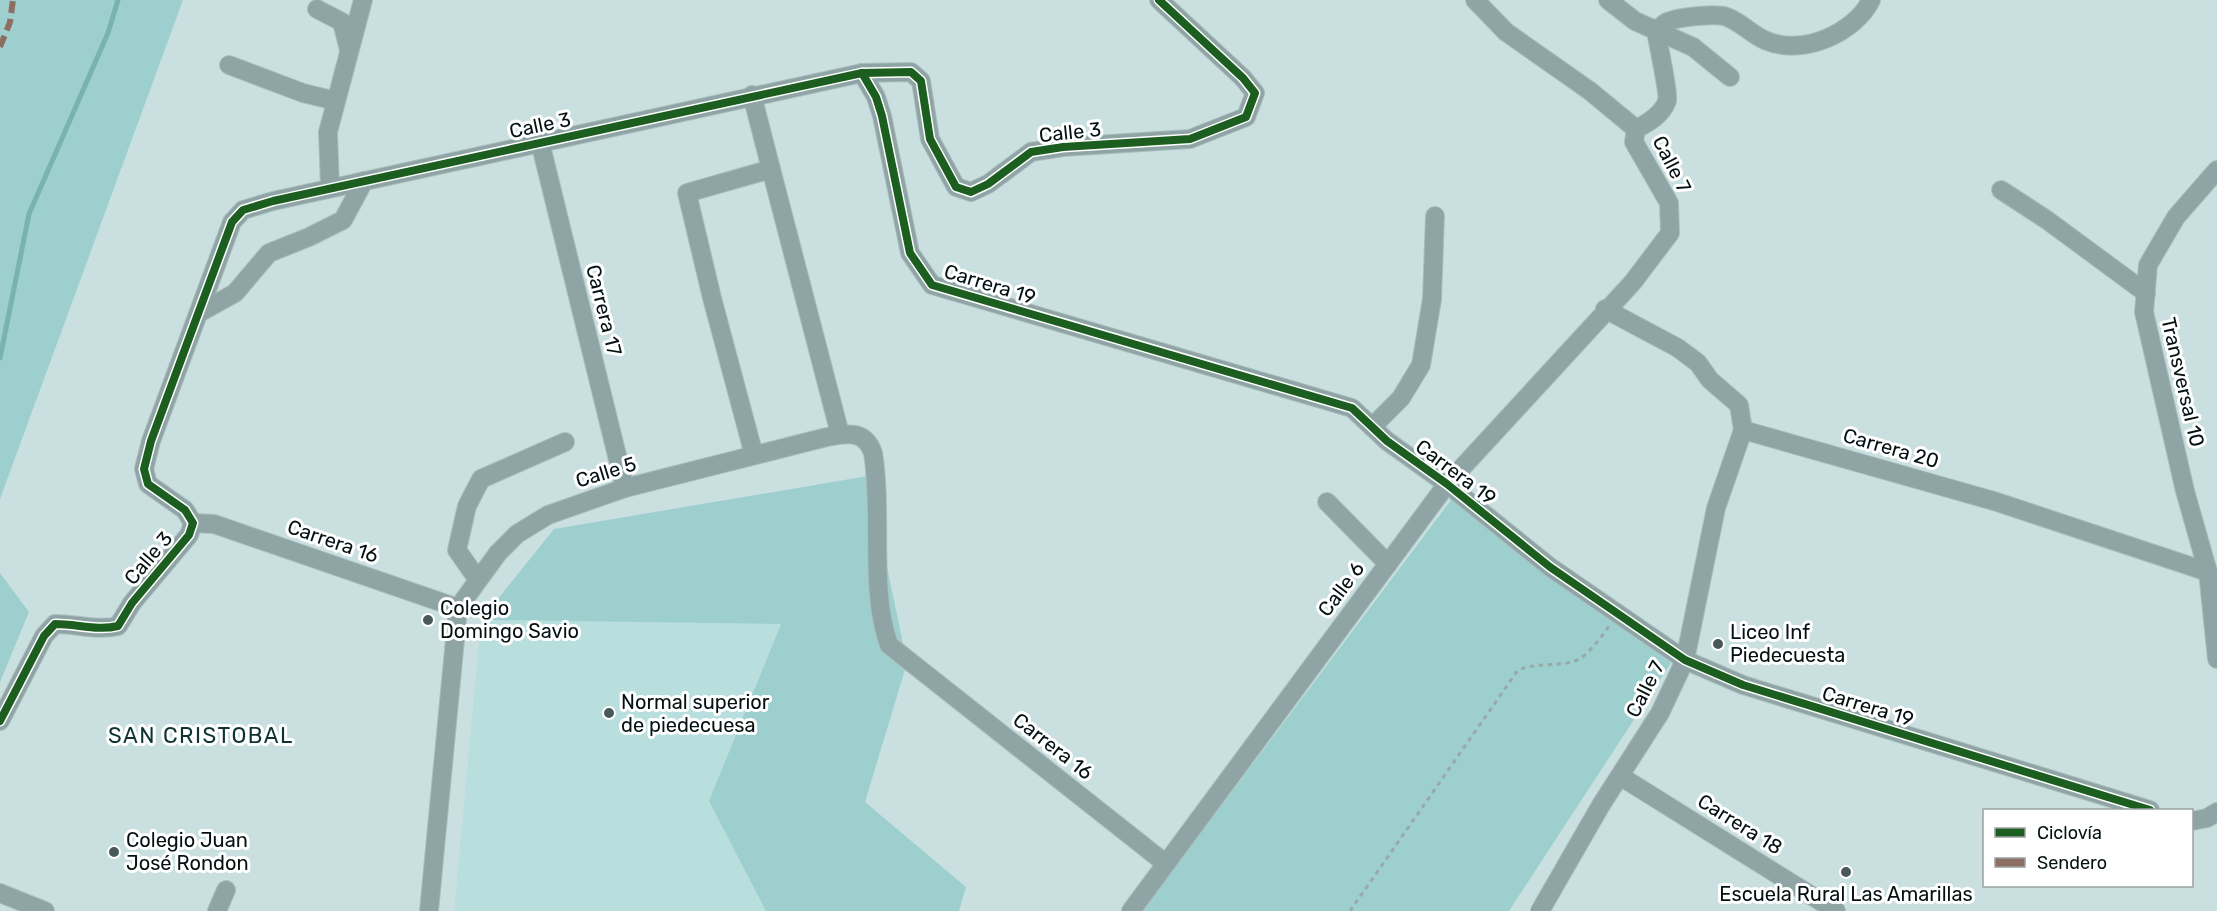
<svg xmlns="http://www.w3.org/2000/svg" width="2217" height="911" font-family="Rubik,sans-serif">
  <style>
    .built { fill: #b9dede }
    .forest { fill: #9dcfcf }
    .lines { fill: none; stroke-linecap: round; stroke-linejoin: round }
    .stream { stroke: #79b2b3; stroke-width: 5 }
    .minor-casing { stroke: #acbdbd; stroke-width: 20 }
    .path { stroke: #97a9a9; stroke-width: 3; stroke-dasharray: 4.5 4.5; stroke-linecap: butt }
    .minor { stroke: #8fa4a4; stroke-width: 18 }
    .quiet { stroke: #8d6e63; stroke-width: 6; stroke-dasharray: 12 6; stroke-linecap: butt }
    .cycleway-casing { stroke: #fff; stroke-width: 11 }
    .cycleway { stroke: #1b5e20; stroke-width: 8 }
    .poi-dot { fill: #495959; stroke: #fff; stroke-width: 2 }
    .labels { text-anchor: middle; stroke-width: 6; stroke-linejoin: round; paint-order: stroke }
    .street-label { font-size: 20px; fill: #041111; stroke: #fff }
    .poi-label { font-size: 20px; fill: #041111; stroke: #fff; text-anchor: start }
    .quarter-label { font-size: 22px; letter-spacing: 1.5px; fill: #0e3333; stroke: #fff }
  </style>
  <rect width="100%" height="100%" fill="#cae0e0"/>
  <!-- built -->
  <polygon class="built" points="481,620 781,624 709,801 766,911 454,911"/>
  <!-- forest -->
  <g class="forest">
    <polygon points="0,0 183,0 0,499"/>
    <polygon points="868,476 907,663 865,802 966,887 959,911 766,911 709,801 781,624 481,620 554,529"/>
    <polygon points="1451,500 1671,663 1509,911 1142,911"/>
    <polygon points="0,573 29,612 0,682"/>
  </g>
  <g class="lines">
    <!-- stream -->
    <polyline class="stream" points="0,358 29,214 108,33 118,0"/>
    <!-- minor casing -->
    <g class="minor-casing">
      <g id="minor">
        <polyline points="1475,0 1506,32 1590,91 1636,129"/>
        <polyline points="1608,0 1635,21 1693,47 1730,77"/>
        <polyline points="317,9 342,22 349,50"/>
        <path d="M1656,31C1660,28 1663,24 1667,22C1677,17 1717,13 1727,17C1741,22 1753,36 1767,41C1803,56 1855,33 1871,0"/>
        <polyline points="229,65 303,93 336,101"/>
        <polyline points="862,73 876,97 882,116 910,253 932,285 1352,408 1387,441 1447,484 1550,567 1685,660 1743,685 2150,810"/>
        <polyline points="752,95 771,169"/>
        <polyline points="540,142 625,488"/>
        <polyline points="2217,170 2176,217 2148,265 2144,312 2185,491 2208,572 2217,659"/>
        <polyline points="330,188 328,132 363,0"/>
        <polyline points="2001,190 2047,220 2146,293"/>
        <polyline points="1605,309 1678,348 1698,363 1710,380 1739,405 1743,430 1994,501 2208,572"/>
        <polyline points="199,313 235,293 269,253 309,237 343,220 364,181"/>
        <polyline points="1372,427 1401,398 1421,365 1432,299 1435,216"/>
        <polyline points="754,455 712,298 687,193 771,169 840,434"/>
        <polyline points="1327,502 1388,564"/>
        <polyline points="193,523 214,524 458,608"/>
        <polyline points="478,580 457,550 467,506 481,479 565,442"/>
        <path d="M0,721L44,636L55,624C77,624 98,631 118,626L132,603L189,535L193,523L185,510L148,484L144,469L151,441L232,222L243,210L273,201L862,73L911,72L921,81L930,139L956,187L971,192L988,184L1031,152L1063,147L1190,139L1246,117L1255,93L1243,78L1159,0"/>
        <polyline points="1620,776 1836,911"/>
        <polyline points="2192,821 2207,818 2217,812"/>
        <polyline points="0,893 45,911"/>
        <polyline points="217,911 226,890"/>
        <path d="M429,911L458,608L498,553L517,534L548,515L625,488L827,437C848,433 865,430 873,453C883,515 869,590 889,645L1165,863"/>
        <path d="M1131,911L1447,484L1633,282L1670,233L1669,203L1634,142L1636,129C1648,123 1662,115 1667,101C1669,94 1658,43 1656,31"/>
        <polyline points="1540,911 1601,805 1660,713 1685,660 1716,508 1743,430"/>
      </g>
    </g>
    <!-- path -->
    <path class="path" d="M1350,911L1518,670C1538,662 1557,667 1575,661C1588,656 1601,637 1609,626"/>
    <!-- minor -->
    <use href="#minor" class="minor"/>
    <!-- quiet -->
    <polyline class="quiet" points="0,47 10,22 13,0"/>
    <!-- cycleway casing -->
    <g class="cycleway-casing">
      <g id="cycleway">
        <polyline points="862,73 876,97 882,116 910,253 932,285 1352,408 1387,441 1447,484 1550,567 1685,660 1743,685 2150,810"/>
        <path d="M0,721L44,636L55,624C77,624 98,631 118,626L132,603L189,535L193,523L185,510L148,484L144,469L151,441L232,222L243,210L273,201L862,73L911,72L921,81L930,139L956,187L971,192L988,184L1031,152L1063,147L1190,139L1246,117L1255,93L1243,78L1159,0"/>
      </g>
    </g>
    <!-- cycleway -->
    <use href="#cycleway" class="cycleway"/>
  </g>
  <!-- markers -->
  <g class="poi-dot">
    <circle cx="428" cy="620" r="6"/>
    <circle cx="1718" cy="644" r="6"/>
    <circle cx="609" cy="713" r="6"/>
    <circle cx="114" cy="852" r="6"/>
    <circle cx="1846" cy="872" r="6"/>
  </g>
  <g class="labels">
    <!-- street labels -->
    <g class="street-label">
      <text transform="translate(540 125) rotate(-12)" y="7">Calle 3</text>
      <text transform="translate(1070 132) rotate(-6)" y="7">Calle 3</text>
      <text transform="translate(1672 164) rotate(63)" y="7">Calle 7</text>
      <text transform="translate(990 284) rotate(17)" y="7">Carrera 19</text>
      <text transform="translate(604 310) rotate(76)" y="7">Carrera 17</text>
      <text transform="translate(2183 382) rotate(77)" y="7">Transversal 10</text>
      <text transform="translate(1891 448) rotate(16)" y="7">Carrera 20</text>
      <text transform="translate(606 472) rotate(-17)" y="7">Calle 5</text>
      <text transform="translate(1456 472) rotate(37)" y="7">Carrera 19</text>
      <text transform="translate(333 541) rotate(19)" y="7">Carrera 16</text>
      <text transform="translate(148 558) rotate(-50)" y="7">Calle 3</text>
      <text transform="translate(1341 589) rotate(-53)" y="7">Calle 6</text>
      <text transform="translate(1645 689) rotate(-63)" y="7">Calle 7</text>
      <text transform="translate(1868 706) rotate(17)" y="7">Carrera 19</text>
      <text transform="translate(1053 746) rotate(38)" y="7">Carrera 16</text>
      <text transform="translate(1740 824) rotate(32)" y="7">Carrera 18</text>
    </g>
    <!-- poi labels -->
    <g class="poi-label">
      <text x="440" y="615">Colegio<tspan x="440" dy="23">Domingo Savio</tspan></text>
      <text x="1730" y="639">Liceo Inf<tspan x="1730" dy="23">Piedecuesta</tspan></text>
      <text x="621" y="709">Normal superior<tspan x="621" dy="23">de piedecuesa</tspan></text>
      <text x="126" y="847">Colegio Juan<tspan x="126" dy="23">José Rondon</tspan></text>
      <text x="1846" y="901" text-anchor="middle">Escuela Rural Las Amarillas</text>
    </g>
    <!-- quarter labels -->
    <g class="quarter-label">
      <text x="201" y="743">SAN CRISTOBAL</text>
    </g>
  </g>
  <!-- legend -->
  <rect x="1983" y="809" width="210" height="78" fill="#ffffff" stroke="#9ba0a0" stroke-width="1.5"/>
  <rect x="1995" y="828" width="30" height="9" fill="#1b5e20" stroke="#9ba0a0" stroke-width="1.5"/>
  <text x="2037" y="839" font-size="18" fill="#041111">Ciclovía</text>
  <rect x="1995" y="858" width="30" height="9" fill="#8d6e63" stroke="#9ba0a0" stroke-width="1.5"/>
  <text x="2037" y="869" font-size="18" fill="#041111">Sendero</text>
</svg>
